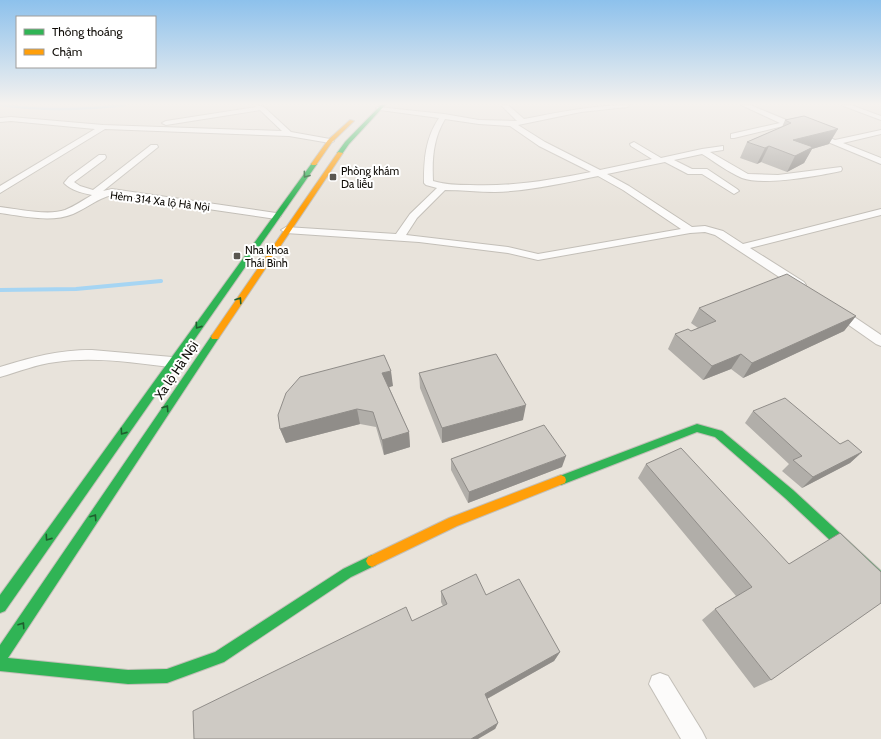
<svg xmlns="http://www.w3.org/2000/svg" width="881" height="739" font-family="Cabin,sans-serif">
  <style>
    .lines { fill: none; stroke-linecap: round; stroke-linejoin: round }
    .stream-far1 { stroke: #a6d5f3; stroke-width: 2.5 }
    .stream { stroke: #a6d5f3; stroke-width: 4 }
    .street-casing { stroke: #c3bfb8; stroke-width: 2 }
    .fast-casing { stroke: #c3bfb8; stroke-width: 2 }
    .slow-casing { stroke: #c3bfb8; stroke-width: 2 }
    .street { fill: #fcfbfa; fill-rule: evenodd }
    .fast { fill: #30b455; fill-rule: evenodd }
    .slow { fill: #ff9f0a; fill-rule: evenodd }
    .wall { fill: #b1aea9 }
    .shaded-wall { fill: #908d89 }
    .building { fill: #cecac4; stroke: #908d89 }
    .oneway { stroke: #1f602e }
    .poi-dot { fill: #5a5751; stroke: #fff; stroke-width: 1.5 }
    .labels { text-anchor: middle; stroke-width: 4; stroke-linejoin: round; paint-order: stroke }
    .far-poi-label { font-size: 11px; fill: #0e0b06; stroke: #fff; text-anchor: start }
    .far-street-label { font-size: 11px; fill: #0e0b06; stroke: #fff }
    .street-label { font-size: 13px; fill: #0e0b06; stroke: #fff }
  </style>
  <rect width="100%" height="100%" fill="#e8e3db"/>
  <g class="lines">
    <!-- stream-far1 -->
    <path class="stream-far1" d="M1,105C43,111 83,110 125,105"/>
    <!-- stream -->
    <polyline class="stream" points="0,290 76,289 161,281"/>
    <!-- street casing -->
    <g class="street-casing">
      <g id="street">
        <polygon points="255,105 264,107 291,132 330,139 334,141 330,143 289,136 105,129 0,193 0,186 95,129 11,121 0,122 0,118 11,117 103,125 282,131 260,110 166,125 162,123 166,121 256,107"/>
        <path d="M501,105H508L524,119C560,112 594,105 630,105L627,107L581,112L518,125L545,142L600,170L652,159L631,146L630,144L634,142L661,158L702,149L723,146V150L710,152L748,174L778,175L841,167L842,169L841,171C818,176 763,186 742,178C728,172 715,162 702,154L674,160L692,169H707L737,189L739,191L734,194L702,174H688L665,162L607,174L629,186L692,227L705,226L723,231L743,244L881,209V215L750,248L804,282L806,285L804,288H796L715,235L705,232L690,233L538,260L508,253L419,242L286,233L281,230L286,227L396,234L410,214L437,188L426,185L424,183C424,160 425,139 439,118L380,110L376,108L378,107L444,114L479,120L517,121ZM445,119L479,124L510,126L539,146L591,172C551,180 511,187 470,185C458,185 446,185 433,181C432,159 433,139 445,119ZM598,176L623,190L681,229L538,254L508,247L406,235L417,218L445,190C462,190 478,192 495,192C529,191 564,183 598,176Z"/>
        <polygon points="741,105 750,105 835,140 881,130 881,134 843,143 881,158 881,164 787,125 734,138 731,138 731,134 780,123"/>
        <polygon points="841,105 851,105 881,116 881,120"/>
        <path d="M151,145H157L158,147L103,191L112,189L276,213L281,216L276,219L112,195C98,198 87,208 73,214C51,223 23,216 0,213V207C18,209 48,216 65,210C75,206 83,200 92,195C83,193 72,191 64,183L69,177L99,155H105L106,157L105,159L74,182L80,186L93,190Z"/>
        <polygon points="837,307 841,308 881,335 881,346 876,344 833,314 831,311 833,308"/>
        <path d="M92,350L172,357L177,358L179,362L177,366L172,367C134,363 94,356 56,362C37,364 18,372 0,377V367C33,357 57,350 92,350Z"/>
        <polygon points="660,673 668,676 702,731 706,739 681,739 649,684 652,676"/>
      </g>
    </g>
    <!-- fast casing -->
    <g class="fast-casing">
      <g id="fast">
        <polygon points="381,105 385,105 349,144 342,154 338,154 337,153 345,142"/>
        <polygon points="312,163 317,164 5,611 0,613 0,595"/>
        <polygon points="215,334 218,335 219,337 218,339 8,658 128,670 167,669 215,652 343,569 372,555 376,557 378,561 376,565 351,577 224,662 167,683 128,684 0,671 0,645 212,335"/>
        <polygon points="697,424 722,431 793,490 881,571 881,586 877,584 785,498 715,437 697,432 561,485 557,483 556,480 557,477"/>
      </g>
    </g>
    <!-- slow casing -->
    <g class="slow-casing">
      <g id="slow">
        <polygon points="350,120 354,121 332,142 316,165 312,165 311,164 328,140"/>
        <polygon points="338,152 343,153 218,339 212,339 211,337 212,335"/>
        <polygon points="561,475 565,477 566,480 565,483 457,526 376,565 372,567 368,565 366,561 368,557 449,518"/>
      </g>
    </g>
    <!-- street -->
    <use href="#street" class="street"/>
    <!-- fast -->
    <use href="#fast" class="fast"/>
    <!-- slow -->
    <use href="#slow" class="slow"/>
  </g>
  <!-- wall -->
  <g class="wall">
    <polygon points="804,116 829,144 812,149 804,163 787,172 761,162 757,164 740,158 747,142 782,127 785,120"/>
    <polygon points="699,308 856,316 844,331 743,378 731,369 703,380 668,349 675,334 691,331 698,328 691,323"/>
    <polygon points="419,373 523,420 442,443 420,388"/>
    <polygon points="393,386 389,387 409,432 410,447 384,455 376,427 360,424 286,443 280,429 278,415"/>
    <polygon points="753,411 840,444 862,452 850,463 802,488 782,471 789,464 745,423"/>
    <polygon points="451,459 562,467 468,503 451,470"/>
    <polygon points="646,464 789,564 771,680 754,688 702,620 715,609 736,596 638,478"/>
    <polygon points="441,591 486,595 560,652 554,661 487,699 498,723 495,729 194,739 412,621 443,606 441,602"/>
  </g>
  <!-- shaded-wall -->
  <g class="shaded-wall">
    <polygon points="838,129 829,144 812,149 804,163 787,172 795,156 793,140"/>
    <polygon points="769,146 761,162 757,164 765,148"/>
    <polygon points="856,316 844,331 743,378 752,363"/>
    <polygon points="741,354 731,369 703,380 712,366"/>
    <polygon points="391,371 393,386 384,389 382,373"/>
    <polygon points="526,405 523,420 442,443 442,428"/>
    <polygon points="357,409 360,424 286,443 280,429"/>
    <polygon points="409,432 410,447 384,455 382,440"/>
    <polygon points="862,452 850,463 802,488 813,477"/>
    <polygon points="566,456 562,467 468,503 469,492"/>
    <polygon points="560,652 554,661 483,701 485,694"/>
    <polygon points="498,723 495,729 478,739 471,739"/>
  </g>
  <!-- building -->
  <g class="building">
    <polygon points="804,116 838,129 793,140 813,147 795,156 769,146 765,148 747,142 791,123 785,120"/>
    <polygon points="787,274 856,316 752,363 741,354 712,366 675,334 688,329 691,331 716,321 699,308"/>
    <polygon points="496,354 526,405 442,428 419,373"/>
    <polygon points="384,355 391,371 382,373 409,432 382,440 373,412 357,409 280,429 278,415 286,393 300,377"/>
    <polygon points="785,398 840,444 848,440 862,452 813,477 793,460 802,456 753,411"/>
    <polygon points="544,425 566,456 469,492 451,459"/>
    <polygon points="681,448 789,564 840,533 881,572 881,603 771,680 715,609 752,587 646,464"/>
    <polygon points="476,574 486,595 519,579 560,652 485,694 498,723 471,739 194,739 193,711 406,607 412,621 447,604 441,591"/>
  </g>
  <!-- one-way arrows -->
  <defs><path id="oneway-chevron" d="M-2-3.5L2.5 0L-2 3.5" fill="none" stroke-width="1.6" stroke-linecap="round" stroke-linejoin="round"/></defs>
  <g class="oneway">
    <use href="#oneway-chevron" transform="translate(306 175) rotate(126)"/>
    <use href="#oneway-chevron" transform="translate(239 300) rotate(-56)"/>
    <use href="#oneway-chevron" transform="translate(198 326) rotate(125)"/>
    <use href="#oneway-chevron" transform="translate(166 408) rotate(-56)"/>
    <use href="#oneway-chevron" transform="translate(123 432) rotate(125)"/>
    <use href="#oneway-chevron" transform="translate(94 517) rotate(-56)"/>
    <use href="#oneway-chevron" transform="translate(48 538) rotate(125)"/>
    <use href="#oneway-chevron" transform="translate(22 625) rotate(-56)"/>
  </g>
  <!-- sky -->
  <linearGradient id="sky" x2="0" y2="1"><stop stop-color="#8dc1ec"/><stop offset="0.5" stop-color="#f5f2ef"/><stop offset="1" stop-color="#f5f2ef" stop-opacity="0"/></linearGradient>
  <rect width="881" height="208" fill="url(#sky)"/>
  <!-- markers -->
  <g class="poi-dot">
    <rect x="329" y="173" width="8" height="8" rx="2"/>
    <rect x="233" y="252" width="8" height="8" rx="2"/>
  </g>
  <g class="labels">
    <!-- far-poi labels -->
    <g class="far-poi-label">
      <text x="341" y="175">Phòng khám<tspan x="341" dy="13">Da liễu</tspan></text>
      <text x="245" y="254">Nha khoa<tspan x="245" dy="13">Thái Bình</tspan></text>
    </g>
    <!-- far-street labels -->
    <g class="far-street-label">
      <text transform="translate(160 201) rotate(7)" y="4">Hẻm 314 Xa lộ Hà Nội</text>
    </g>
    <!-- street labels -->
    <g class="street-label">
      <text transform="translate(176 370) rotate(-56)" y="5">Xa lộ Hà Nội</text>
    </g>
  </g>
  <!-- legend -->
  <rect x="16" y="16" width="140" height="52" fill="#ffffff" stroke="#9f9d9b"/>
  <rect x="24" y="29" width="20" height="6" fill="#30b455" stroke="#9f9d9b"/>
  <text x="52" y="36" font-size="12" fill="#0e0b06">Thông thoáng</text>
  <rect x="24" y="49" width="20" height="6" fill="#ff9f0a" stroke="#9f9d9b"/>
  <text x="52" y="56" font-size="12" fill="#0e0b06">Chậm</text>
</svg>
